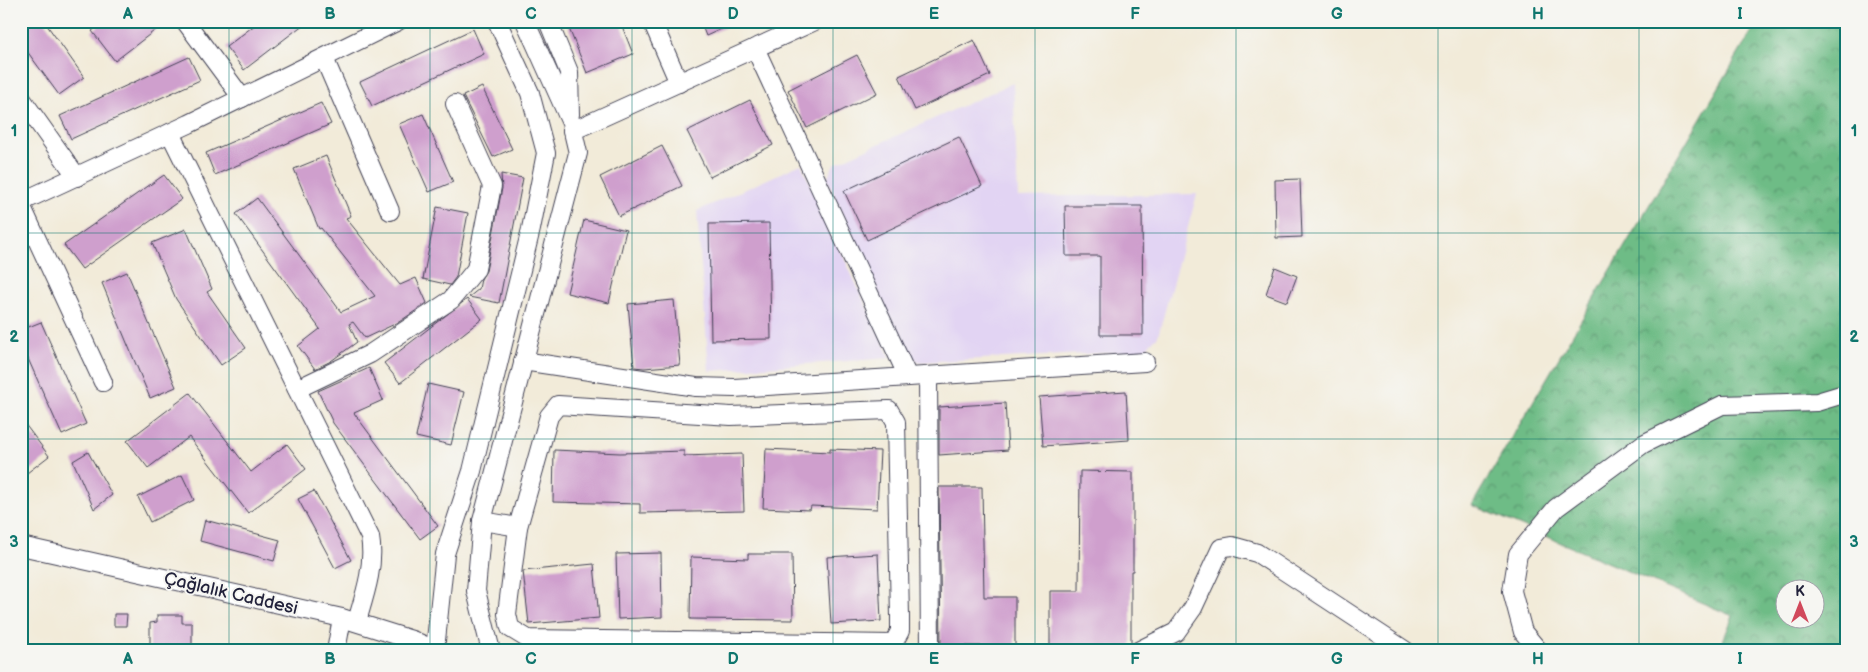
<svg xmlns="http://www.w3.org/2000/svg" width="1868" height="672" font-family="'Balsamiq Sans',sans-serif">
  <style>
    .built { fill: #e2d4f3 }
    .forest { fill: url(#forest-crowns); stroke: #486f60; fill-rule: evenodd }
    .building { fill: #cf9fcd }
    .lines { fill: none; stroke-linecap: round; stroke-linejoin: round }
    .minor-casing { stroke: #414053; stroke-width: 20 }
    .minor { stroke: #fff; stroke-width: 18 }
    .grid { fill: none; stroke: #0f766e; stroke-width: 1; stroke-opacity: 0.55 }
    .labels { text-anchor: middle; stroke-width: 4; stroke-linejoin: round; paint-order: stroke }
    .street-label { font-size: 18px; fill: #22223b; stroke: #f6f6f2 }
    .neatline { fill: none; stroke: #0f766e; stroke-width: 2 }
    .grid-label { font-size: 16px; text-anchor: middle; font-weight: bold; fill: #0f766e }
  </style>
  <defs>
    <pattern id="forest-crowns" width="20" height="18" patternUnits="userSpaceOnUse" patternTransform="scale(1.25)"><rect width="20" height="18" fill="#6ebc86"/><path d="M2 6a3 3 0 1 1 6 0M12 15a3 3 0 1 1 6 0" fill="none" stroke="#5a986f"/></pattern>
  </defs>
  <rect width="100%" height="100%" fill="#f6f6f2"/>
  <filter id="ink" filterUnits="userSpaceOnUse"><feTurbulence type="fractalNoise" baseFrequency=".02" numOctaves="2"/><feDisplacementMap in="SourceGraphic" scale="10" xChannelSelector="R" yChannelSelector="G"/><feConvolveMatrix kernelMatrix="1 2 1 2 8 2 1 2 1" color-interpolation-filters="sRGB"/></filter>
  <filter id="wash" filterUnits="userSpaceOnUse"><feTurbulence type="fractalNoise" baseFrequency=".0096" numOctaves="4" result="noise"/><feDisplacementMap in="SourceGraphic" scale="20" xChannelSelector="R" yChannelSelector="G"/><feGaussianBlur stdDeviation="1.12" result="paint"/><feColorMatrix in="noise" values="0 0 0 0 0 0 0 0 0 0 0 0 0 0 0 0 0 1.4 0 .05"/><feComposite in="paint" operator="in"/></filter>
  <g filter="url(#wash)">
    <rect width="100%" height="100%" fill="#f2ebd9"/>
    <!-- built -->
    <g class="built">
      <polygon points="1013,83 1018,197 1197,194 1158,336 1143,351 920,362 907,355 827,179 834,164"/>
      <polygon points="801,164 890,358 709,371 697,211"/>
    </g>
    <!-- forest -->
    <path class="forest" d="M1758,21H1847V651H1719L1733,616L1472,505ZM1786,590H1816V620H1786Z"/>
    <g id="blocks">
      <!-- building -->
      <g class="building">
        <polygon points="21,21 44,21 84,77 59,95 21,43"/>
        <polygon points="105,21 152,21 158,28 115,61 92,31"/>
        <polygon points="260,21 308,21 244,70 226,47"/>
        <polygon points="566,21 620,21 633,54 587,73"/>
        <polygon points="700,21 739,21 706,36"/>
        <polygon points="473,29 484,54 372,106 360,82"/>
        <polygon points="974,40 990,75 915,110 899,76"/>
        <polygon points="857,55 877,93 807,128 788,90"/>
        <polygon points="189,57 200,80 71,139 60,116"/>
        <polygon points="482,87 512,149 493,157 463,96"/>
        <polygon points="750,100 773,145 710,177 687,131"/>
        <polygon points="321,103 331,124 215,175 206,153"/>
        <polygon points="423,114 453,182 429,192 399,124"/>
        <polygon points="959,137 982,186 867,240 844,191"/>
        <polygon points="662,146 682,186 619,216 600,177"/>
        <polygon points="326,156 351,216 346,218 400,285 416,278 427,303 399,322 365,338 353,322 349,324 357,342 331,361 315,369 298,346 320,329 236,214 257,198 341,312 375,296 321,228 319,229 294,169"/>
        <polygon points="501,174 523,178 499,303 469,297 479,289 481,279 486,271 502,188"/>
        <polygon points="164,175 182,199 82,269 64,245"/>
        <polygon points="1300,179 1302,237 1276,238 1275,180"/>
        <polygon points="1065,206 1142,206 1143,335 1100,335 1100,256 1066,256"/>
        <polygon points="437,207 468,213 456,277 450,285 423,279"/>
        <polygon points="584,220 626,230 609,303 567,293"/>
        <polygon points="769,223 771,339 711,340 709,224"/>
        <polygon points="186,229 212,289 207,292 246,348 221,365 176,299 152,243"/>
        <polygon points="1275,267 1297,276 1287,302 1266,294"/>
        <polygon points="127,272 176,387 150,398 102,283"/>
        <polygon points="467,299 482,319 400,383 384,363"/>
        <polygon points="674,300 680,365 644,368 634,367 628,304"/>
        <polygon points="41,322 86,424 62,435 21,343 21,330"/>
        <polygon points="369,368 383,400 354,413 438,526 420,539 333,423 318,391"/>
        <polygon points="428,384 464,392 451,445 416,437"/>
        <polygon points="1126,391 1129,440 1043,446 1039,397"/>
        <polygon points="190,393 251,472 287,444 306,469 248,513 189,437 148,468 127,441"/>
        <polygon points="1005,403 1008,450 939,455 939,407"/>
        <polygon points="21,419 49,456 27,473 21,465"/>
        <polygon points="766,449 830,452 830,449 880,451 877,509 811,506 810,510 763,508"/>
        <polygon points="554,450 620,453 684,451 684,456 742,454 744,511 640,513 640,504 553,502"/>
        <polygon points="88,452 112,495 94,509 73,461"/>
        <polygon points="1080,471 1133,472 1133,571 1131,571 1131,644 1128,647 1050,647 1050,591 1079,591"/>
        <polygon points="182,475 194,500 150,522 138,497"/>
        <polygon points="939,487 982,487 984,597 1015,597 1015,646 941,646"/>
        <polygon points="314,491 351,560 335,568 298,499"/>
        <polygon points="205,520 280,540 274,561 200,541"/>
        <polygon points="661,553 662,617 618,619 616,554"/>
        <polygon points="748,554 792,554 793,620 690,619 691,557 748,559"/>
        <polygon points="878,554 881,621 831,624 827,557"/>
        <polygon points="594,564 599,618 529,624 523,571"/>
        <polygon points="114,614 127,614 126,626 114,626"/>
        <polygon points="157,615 182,615 182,623 192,623 192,651 150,651 150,623 157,622"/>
      </g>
    </g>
  </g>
  <g filter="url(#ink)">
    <use href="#blocks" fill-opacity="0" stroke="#414053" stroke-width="1"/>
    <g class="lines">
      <!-- minor casing -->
      <g class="minor-casing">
        <g id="minor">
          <polyline points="185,21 242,98"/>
          <polyline points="548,21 569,72 570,115"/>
          <polyline points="652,21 679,83"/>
          <polyline points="755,48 908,377"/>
          <polyline points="324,58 390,211"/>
          <polyline points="21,98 77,177"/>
          <polyline points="572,131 815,21"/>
          <path d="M170,133L370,537C375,565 365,594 357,621"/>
          <polyline points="21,202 189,124 398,21"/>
          <polyline points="21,205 103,382"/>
          <polyline points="523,361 696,387 734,388 1145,362"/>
          <polyline points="928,376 930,651"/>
          <polyline points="297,389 370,354 451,300 476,269 492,186 455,104"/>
          <polygon points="558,405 731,416 889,410 896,422 900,617 900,631 893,644 528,639 510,628 507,614 518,527 549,416"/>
          <polyline points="482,521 518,527"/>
          <polyline points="21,546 342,618 412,640 437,651"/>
          <polyline points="435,650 445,554 472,471 531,229 546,153 530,93 497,21"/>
          <polyline points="336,651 342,618"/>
          <polyline points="491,651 476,591 482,521 578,153 571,123 525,21"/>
          <polyline points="1138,651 1176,632 1193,608 1221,548 1232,546 1257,553 1406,651"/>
          <polyline points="1539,651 1523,632 1512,591 1518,554 1556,508 1643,444 1722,405 1817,402 1847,393"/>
        </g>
      </g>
      <!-- minor -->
      <use href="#minor" class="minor"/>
    </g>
  </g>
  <!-- grid -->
  <path class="grid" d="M229,21V651M430,21V651M632,21V651M833,21V651M1035,21V651M1236,21V651M1438,21V651M1639,21V651M21,233H1847M21,439H1847"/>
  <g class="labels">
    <!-- street labels -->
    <g class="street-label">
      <text transform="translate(231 593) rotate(13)" y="6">Çağlalık Caddesi</text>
    </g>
  </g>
  <!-- margin -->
  <rect width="1868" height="672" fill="none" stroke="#f6f6f2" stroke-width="55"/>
  <!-- north arrow -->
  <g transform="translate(1800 604)"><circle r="24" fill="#f6f6f2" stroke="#a1a1a9"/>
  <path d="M0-4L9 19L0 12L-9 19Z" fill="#d1495b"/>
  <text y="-8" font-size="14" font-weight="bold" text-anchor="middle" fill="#22223b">K</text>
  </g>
  <rect x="28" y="28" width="1812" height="616" class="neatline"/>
  <g class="grid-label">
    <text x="128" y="19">A</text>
    <text x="330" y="19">B</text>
    <text x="531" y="19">C</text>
    <text x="733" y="19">D</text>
    <text x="934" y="19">E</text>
    <text x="1135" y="19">F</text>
    <text x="1337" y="19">G</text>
    <text x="1538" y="19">H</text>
    <text x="1740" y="19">I</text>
    <text x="14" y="136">1</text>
    <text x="1854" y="136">1</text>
    <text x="14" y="342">2</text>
    <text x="1854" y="342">2</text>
    <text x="14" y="547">3</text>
    <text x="1854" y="547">3</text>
    <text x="128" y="664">A</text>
    <text x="330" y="664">B</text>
    <text x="531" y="664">C</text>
    <text x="733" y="664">D</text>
    <text x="934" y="664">E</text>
    <text x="1135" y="664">F</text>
    <text x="1337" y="664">G</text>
    <text x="1538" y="664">H</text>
    <text x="1740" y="664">I</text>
  </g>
</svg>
